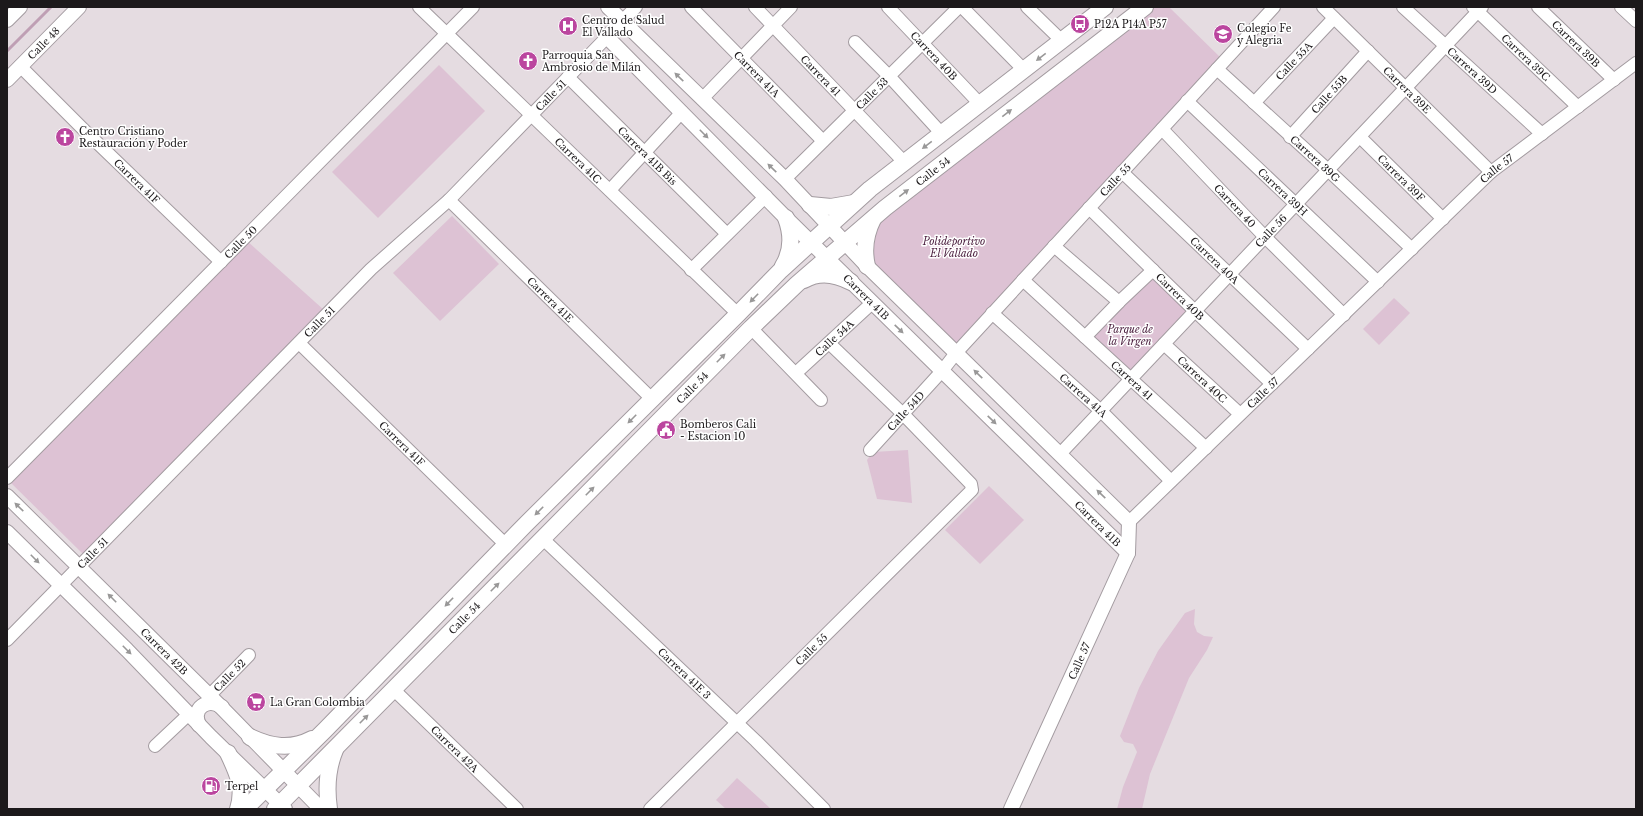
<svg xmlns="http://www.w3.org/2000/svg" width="1643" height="816" font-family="'Libre Baskerville',serif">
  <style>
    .green { fill: #ddc2d4 }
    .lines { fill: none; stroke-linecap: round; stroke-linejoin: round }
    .stream { stroke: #bf9fb4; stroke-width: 3 }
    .minor-casing { stroke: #a39ba0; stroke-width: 14 }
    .tertiary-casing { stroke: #a39ba0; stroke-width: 16 }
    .secondary-casing { stroke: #a39ba0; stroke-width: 18 }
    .minor { stroke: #fff; stroke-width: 12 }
    .tertiary { stroke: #fff; stroke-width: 14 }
    .secondary { stroke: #fff; stroke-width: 16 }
    .oneway { fill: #999898 }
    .labels { text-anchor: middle; stroke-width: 3; stroke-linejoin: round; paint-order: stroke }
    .poi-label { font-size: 10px; fill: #1c191b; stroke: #fff; text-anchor: start }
    .street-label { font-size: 10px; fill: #1c191b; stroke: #fff }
    .park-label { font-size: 10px; font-style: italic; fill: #4e2342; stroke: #fff }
  </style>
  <rect width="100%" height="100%" fill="#e5dce1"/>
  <!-- green -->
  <g class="green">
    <polygon points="1145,7 1169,7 1224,61 956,353 865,256 869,226"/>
    <polygon points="439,65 485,111 378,218 332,172"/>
    <polygon points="452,216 499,264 440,321 393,273"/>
    <polygon points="246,240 324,310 83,554 9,481"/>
    <polygon points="1153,270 1195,311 1132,379 1085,337"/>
    <polygon points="1394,298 1410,313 1379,345 1363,329"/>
    <polygon points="908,450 912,503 877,499 867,460 873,452"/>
    <polygon points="989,486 1024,520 980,564 945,530"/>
    <polygon points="1195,609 1194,624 1197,632 1204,636 1213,637 1207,650 1189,678 1150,774 1142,809 1117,809 1123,787 1137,752 1133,744 1124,742 1120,736 1139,688 1158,651 1185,613"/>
    <polygon points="737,778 771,809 726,809 716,800"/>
  </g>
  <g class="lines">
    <!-- stream -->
    <polyline class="stream" points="7,51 51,7"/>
    <!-- minor casing -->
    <g class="minor-casing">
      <g id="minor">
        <path id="s1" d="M419,7L738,314"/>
        <path id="s2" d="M691,7L823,141"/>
        <path id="s3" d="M755,7L904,162"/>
        <path id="s4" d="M888,7L981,105"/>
        <polyline points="962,7 1024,70"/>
        <polyline points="1027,7 1062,41"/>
        <path id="s5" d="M1323,7L1491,172"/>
        <path id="s6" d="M1403,7L1542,134"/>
        <path id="s7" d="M1473,7L1578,107"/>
        <path id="s8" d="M1538,7L1614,80"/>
        <polyline points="1621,7 1636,21"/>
        <polyline points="622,21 636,7"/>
        <polyline points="855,42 889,76 942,134"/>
        <path id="s9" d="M20,66L86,132L221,262"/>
        <path id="s10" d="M1217,69L1328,170L1412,249"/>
        <path id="s11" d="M568,77L727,234"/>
        <polyline points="702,99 791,7"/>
        <path id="s12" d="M1187,101L1378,282"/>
        <path id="s13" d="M1254,103L1334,18"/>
        <path id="s14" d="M1162,129L1265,237L1344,315"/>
        <path id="s15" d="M1290,137L1368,51"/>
        <path id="s16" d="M1360,137L1443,219"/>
        <path id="s17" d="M1122,172L1308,349"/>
        <path id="s18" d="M785,179L959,7"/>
        <polyline points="610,190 682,112"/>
        <path id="s19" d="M449,200L652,399"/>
        <path id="s20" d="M1089,208L1195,311L1272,384"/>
        <polyline points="1054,246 1119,302"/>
        <polyline points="691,270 766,196"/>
        <path id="s21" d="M1023,280L1206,448"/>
        <path id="s22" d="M992,313L1101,411L1171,481"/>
        <polyline points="751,328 821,400"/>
        <polyline points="1085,337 1119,302 1153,270"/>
        <path id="s23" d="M299,343L506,545"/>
        <path id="s24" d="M1164,344L1240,414"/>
        <path id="s25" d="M796,373L872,303"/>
        <path id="s26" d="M870,450L942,371L956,353L1274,7"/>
        <path id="s27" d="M1060,454L1482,7"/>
        <path id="s28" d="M7,478L473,7"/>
        <path id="s29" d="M1129,522L1491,172L1636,63"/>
        <path id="s30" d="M543,539L756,741L824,809"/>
        <path id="s31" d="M7,640L371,269L449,200L607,37"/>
        <path id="s32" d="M393,689L517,809"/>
        <path id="s33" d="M209,696L249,655"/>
        <polyline points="155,746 189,714"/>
        <path id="s34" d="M650,809L972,490L971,484L903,414L829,343"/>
      </g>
    </g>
    <!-- tertiary casing -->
    <g class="tertiary-casing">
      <g id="tertiary">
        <polyline points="608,7 785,179 867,266 1129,522 1128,553 1011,809"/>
        <polyline points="7,20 20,7"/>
        <path id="s35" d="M622,21L607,37L786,218L1128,553"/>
        <path id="s36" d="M7,80L79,7"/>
        <path id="s37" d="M7,496L222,708L321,809"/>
        <polyline points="7,532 127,650 211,737 285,809"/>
        <path d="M199,725C191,708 208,697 222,707"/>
      </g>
    </g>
    <!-- secondary casing -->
    <g class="secondary-casing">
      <g id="secondary">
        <polyline points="810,205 831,207 854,203"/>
        <path d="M783,266C793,250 792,234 786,218"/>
        <path d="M867,266C863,249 865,235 873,219"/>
        <path d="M804,280C819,271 836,274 851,282"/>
        <path d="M250,737C271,747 291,750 312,739"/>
        <path d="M228,753C237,772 245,788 238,809"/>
        <polyline points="245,809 325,730 526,524 738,314 781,270 870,189 1105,7"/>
        <path id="s38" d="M275,809L751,328L797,284L885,208L1145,7"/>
        <path d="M329,809C326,788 327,769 335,750"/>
      </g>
    </g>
    <!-- minor -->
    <use href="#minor" class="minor"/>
    <!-- tertiary -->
    <use href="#tertiary" class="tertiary"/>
    <!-- secondary -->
    <use href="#secondary" class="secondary"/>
  </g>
  <!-- one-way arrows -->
  <defs><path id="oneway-solid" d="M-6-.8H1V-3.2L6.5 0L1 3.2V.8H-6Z"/></defs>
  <g class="oneway">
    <use href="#oneway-solid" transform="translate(1041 57) rotate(142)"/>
    <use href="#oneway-solid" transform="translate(679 77) rotate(-136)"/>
    <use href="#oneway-solid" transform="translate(1007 113) rotate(-38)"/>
    <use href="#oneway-solid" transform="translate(704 134) rotate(45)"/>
    <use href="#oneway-solid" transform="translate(927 145) rotate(143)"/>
    <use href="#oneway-solid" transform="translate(772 168) rotate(-136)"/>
    <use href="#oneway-solid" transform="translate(904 193) rotate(-38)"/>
    <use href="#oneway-solid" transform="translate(754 298) rotate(134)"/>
    <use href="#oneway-solid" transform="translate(899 329) rotate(44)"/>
    <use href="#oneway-solid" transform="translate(721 358) rotate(-45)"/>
    <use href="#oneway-solid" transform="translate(978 374) rotate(-136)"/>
    <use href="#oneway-solid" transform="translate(632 419) rotate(135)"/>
    <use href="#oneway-solid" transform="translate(992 420) rotate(44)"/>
    <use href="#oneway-solid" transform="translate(590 491) rotate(-45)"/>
    <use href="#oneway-solid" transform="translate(1101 494) rotate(-136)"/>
    <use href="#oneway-solid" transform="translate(19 507) rotate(-136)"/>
    <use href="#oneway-solid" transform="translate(539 511) rotate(135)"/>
    <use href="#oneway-solid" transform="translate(35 559) rotate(45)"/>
    <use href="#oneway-solid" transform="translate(495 587) rotate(-45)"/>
    <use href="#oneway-solid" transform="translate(112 598) rotate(-135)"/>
    <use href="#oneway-solid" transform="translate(449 602) rotate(134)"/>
    <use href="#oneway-solid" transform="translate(127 650) rotate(45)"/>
    <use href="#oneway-solid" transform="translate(364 719) rotate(-45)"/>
  </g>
  <!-- icons -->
  <defs>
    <g id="bus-disc" transform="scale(1)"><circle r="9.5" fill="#bb469f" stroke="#fff"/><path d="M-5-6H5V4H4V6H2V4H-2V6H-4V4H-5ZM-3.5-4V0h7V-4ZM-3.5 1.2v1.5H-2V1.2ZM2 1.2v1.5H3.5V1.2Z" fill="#fff"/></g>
    <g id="hospital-disc" transform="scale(1)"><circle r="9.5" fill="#bb469f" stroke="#fff"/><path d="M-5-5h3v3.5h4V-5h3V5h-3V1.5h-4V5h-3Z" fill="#fff"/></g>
    <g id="school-disc" transform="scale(1)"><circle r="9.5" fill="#bb469f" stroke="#fff"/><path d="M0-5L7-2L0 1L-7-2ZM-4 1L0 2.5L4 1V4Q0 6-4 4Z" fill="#fff"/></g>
    <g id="church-disc" transform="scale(1)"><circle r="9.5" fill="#bb469f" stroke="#fff"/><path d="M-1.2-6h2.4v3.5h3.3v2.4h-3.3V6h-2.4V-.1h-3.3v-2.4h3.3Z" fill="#fff"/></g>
    <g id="civic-disc" transform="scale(1)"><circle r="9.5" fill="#bb469f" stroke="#fff"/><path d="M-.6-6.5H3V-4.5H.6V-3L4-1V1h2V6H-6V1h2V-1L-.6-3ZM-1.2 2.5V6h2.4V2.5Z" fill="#fff"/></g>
    <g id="supermarket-disc" transform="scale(1)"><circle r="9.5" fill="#bb469f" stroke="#fff"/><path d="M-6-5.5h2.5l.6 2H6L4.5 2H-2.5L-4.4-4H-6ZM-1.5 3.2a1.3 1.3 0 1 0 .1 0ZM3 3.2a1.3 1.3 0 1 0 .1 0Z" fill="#fff"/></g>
    <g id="fuel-disc" transform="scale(1)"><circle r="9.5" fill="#bb469f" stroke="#fff"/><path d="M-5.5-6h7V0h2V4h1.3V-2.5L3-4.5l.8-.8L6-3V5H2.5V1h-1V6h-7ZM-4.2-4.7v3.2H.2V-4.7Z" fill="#fff"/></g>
  </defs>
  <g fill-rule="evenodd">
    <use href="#bus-disc" x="1080" y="24"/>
    <use href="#hospital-disc" x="568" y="26"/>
    <use href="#school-disc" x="1223" y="34"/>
    <use href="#church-disc" x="528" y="61"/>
    <use href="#church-disc" x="65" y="137"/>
    <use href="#civic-disc" x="666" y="430"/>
    <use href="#supermarket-disc" x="256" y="702"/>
    <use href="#fuel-disc" x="211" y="786"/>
  </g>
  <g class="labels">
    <!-- poi labels -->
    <g class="poi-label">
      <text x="582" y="24">Centro de Salud<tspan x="582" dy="12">El Vallado</tspan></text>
      <text x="1094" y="28">P12A P14A P57</text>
      <text x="1237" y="32">Colegio Fe<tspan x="1237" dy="12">y Alegria</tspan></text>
      <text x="542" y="59">Parroquia San<tspan x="542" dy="12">Ambrosio de Milán</tspan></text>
      <text x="79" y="135">Centro Cristiano<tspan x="79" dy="12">Restauración y Poder</tspan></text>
      <text x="680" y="428">Bomberos Cali<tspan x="680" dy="12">- Estacion 10</tspan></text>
      <text x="270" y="706">La Gran Colombia</text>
      <text x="225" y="790">Terpel</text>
    </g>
    <!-- street labels -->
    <g class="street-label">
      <text dy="4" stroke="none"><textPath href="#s36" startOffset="52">Calle 48</textPath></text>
      <text dy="4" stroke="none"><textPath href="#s8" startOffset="53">Carrera 39B</textPath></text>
      <text dy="4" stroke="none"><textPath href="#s4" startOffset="67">Carrera 40B</textPath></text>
      <text dy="4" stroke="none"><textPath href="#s7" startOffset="73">Carrera 39C</textPath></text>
      <text dy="4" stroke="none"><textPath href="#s13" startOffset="58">Calle 55A</textPath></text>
      <text dy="4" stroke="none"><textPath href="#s6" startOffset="94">Carrera 39D</textPath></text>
      <text dy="4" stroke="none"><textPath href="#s2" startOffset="94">Carrera 41A</textPath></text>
      <text dy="4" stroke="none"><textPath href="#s3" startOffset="95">Carrera 41</textPath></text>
      <text dy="4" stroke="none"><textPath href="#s5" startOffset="118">Carrera 39E</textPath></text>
      <text dy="4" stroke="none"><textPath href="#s18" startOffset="122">Calle 53</textPath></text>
      <text dy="4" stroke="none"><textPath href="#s15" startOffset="58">Calle 55B</textPath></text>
      <text dy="4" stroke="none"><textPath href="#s31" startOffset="770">Calle 51</textPath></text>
      <text dy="4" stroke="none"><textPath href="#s11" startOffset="112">Carrera 41B Bis</textPath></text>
      <text dy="4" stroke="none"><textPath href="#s10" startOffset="133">Carrera 39G</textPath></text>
      <text dy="4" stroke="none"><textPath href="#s1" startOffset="221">Carrera 41C</textPath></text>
      <text dy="4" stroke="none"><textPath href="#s29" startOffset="510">Calle 57</textPath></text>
      <text dy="4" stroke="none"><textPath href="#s38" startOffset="917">Calle 54</textPath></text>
      <text dy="4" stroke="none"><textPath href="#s16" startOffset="58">Carrera 39F</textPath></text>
      <text dy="4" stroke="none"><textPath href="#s26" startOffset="365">Calle 55</textPath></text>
      <text dy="4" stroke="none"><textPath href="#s9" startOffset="164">Carrera 41F</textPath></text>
      <text dy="4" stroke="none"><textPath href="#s12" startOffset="132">Carrera 39H</textPath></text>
      <text dy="4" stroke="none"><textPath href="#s14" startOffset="106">Carrera 40</textPath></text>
      <text dy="4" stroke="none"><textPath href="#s27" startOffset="307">Calle 56</textPath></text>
      <text dy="4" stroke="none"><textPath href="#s28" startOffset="332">Calle 50</textPath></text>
      <text dy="4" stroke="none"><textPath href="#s17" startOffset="128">Carrera 40A</textPath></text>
      <text dy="4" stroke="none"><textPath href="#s35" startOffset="389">Carrera 41B</textPath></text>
      <text dy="4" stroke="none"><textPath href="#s20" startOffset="127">Carrera 40B</textPath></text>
      <text dy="4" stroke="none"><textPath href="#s19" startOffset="142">Carrera 41E</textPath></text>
      <text dy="4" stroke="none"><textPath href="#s31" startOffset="446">Calle 51</textPath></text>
      <text dy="4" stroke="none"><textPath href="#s25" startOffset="52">Calle 54A</textPath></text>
      <text dy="4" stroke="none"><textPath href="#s24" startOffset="52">Carrera 40C</textPath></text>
      <text dy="4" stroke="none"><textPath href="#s21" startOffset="148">Carrera 41</textPath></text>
      <text dy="4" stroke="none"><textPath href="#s38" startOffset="593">Calle 54</textPath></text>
      <text dy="4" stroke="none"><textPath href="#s29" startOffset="186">Calle 57</textPath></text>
      <text dy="4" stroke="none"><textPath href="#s22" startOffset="123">Carrera 41A</textPath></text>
      <text dy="4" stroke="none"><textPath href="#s26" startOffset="53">Calle 54D</textPath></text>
      <text dy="4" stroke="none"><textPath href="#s23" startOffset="144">Carrera 41F</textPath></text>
      <text dy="4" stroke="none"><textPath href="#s35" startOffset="713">Carrera 41B</textPath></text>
      <text dy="4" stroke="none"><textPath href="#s31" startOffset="122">Calle 51</textPath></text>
      <text dy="4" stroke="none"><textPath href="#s38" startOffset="269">Calle 54</textPath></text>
      <text dy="4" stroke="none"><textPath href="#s34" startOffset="227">Calle 55</textPath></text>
      <text dy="4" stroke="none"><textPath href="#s37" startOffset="221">Carrera 42B</textPath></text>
      <text transform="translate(1079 661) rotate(-66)" y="4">Calle 57</text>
      <text dy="4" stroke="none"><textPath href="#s30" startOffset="195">Carrera 41E 3</textPath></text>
      <text dy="4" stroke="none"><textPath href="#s33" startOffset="29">Calle 52</textPath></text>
      <text dy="4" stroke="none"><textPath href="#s32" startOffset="86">Carrera 42A</textPath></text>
    </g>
    <!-- park labels -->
    <g class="park-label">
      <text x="954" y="245">Polideportivo<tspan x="954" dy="12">El Vallado</tspan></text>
      <text x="1130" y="333">Parque de<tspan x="1130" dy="12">la Virgen</tspan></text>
    </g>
  </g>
  <!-- border -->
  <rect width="1643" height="816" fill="none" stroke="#1c191b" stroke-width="16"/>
</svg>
